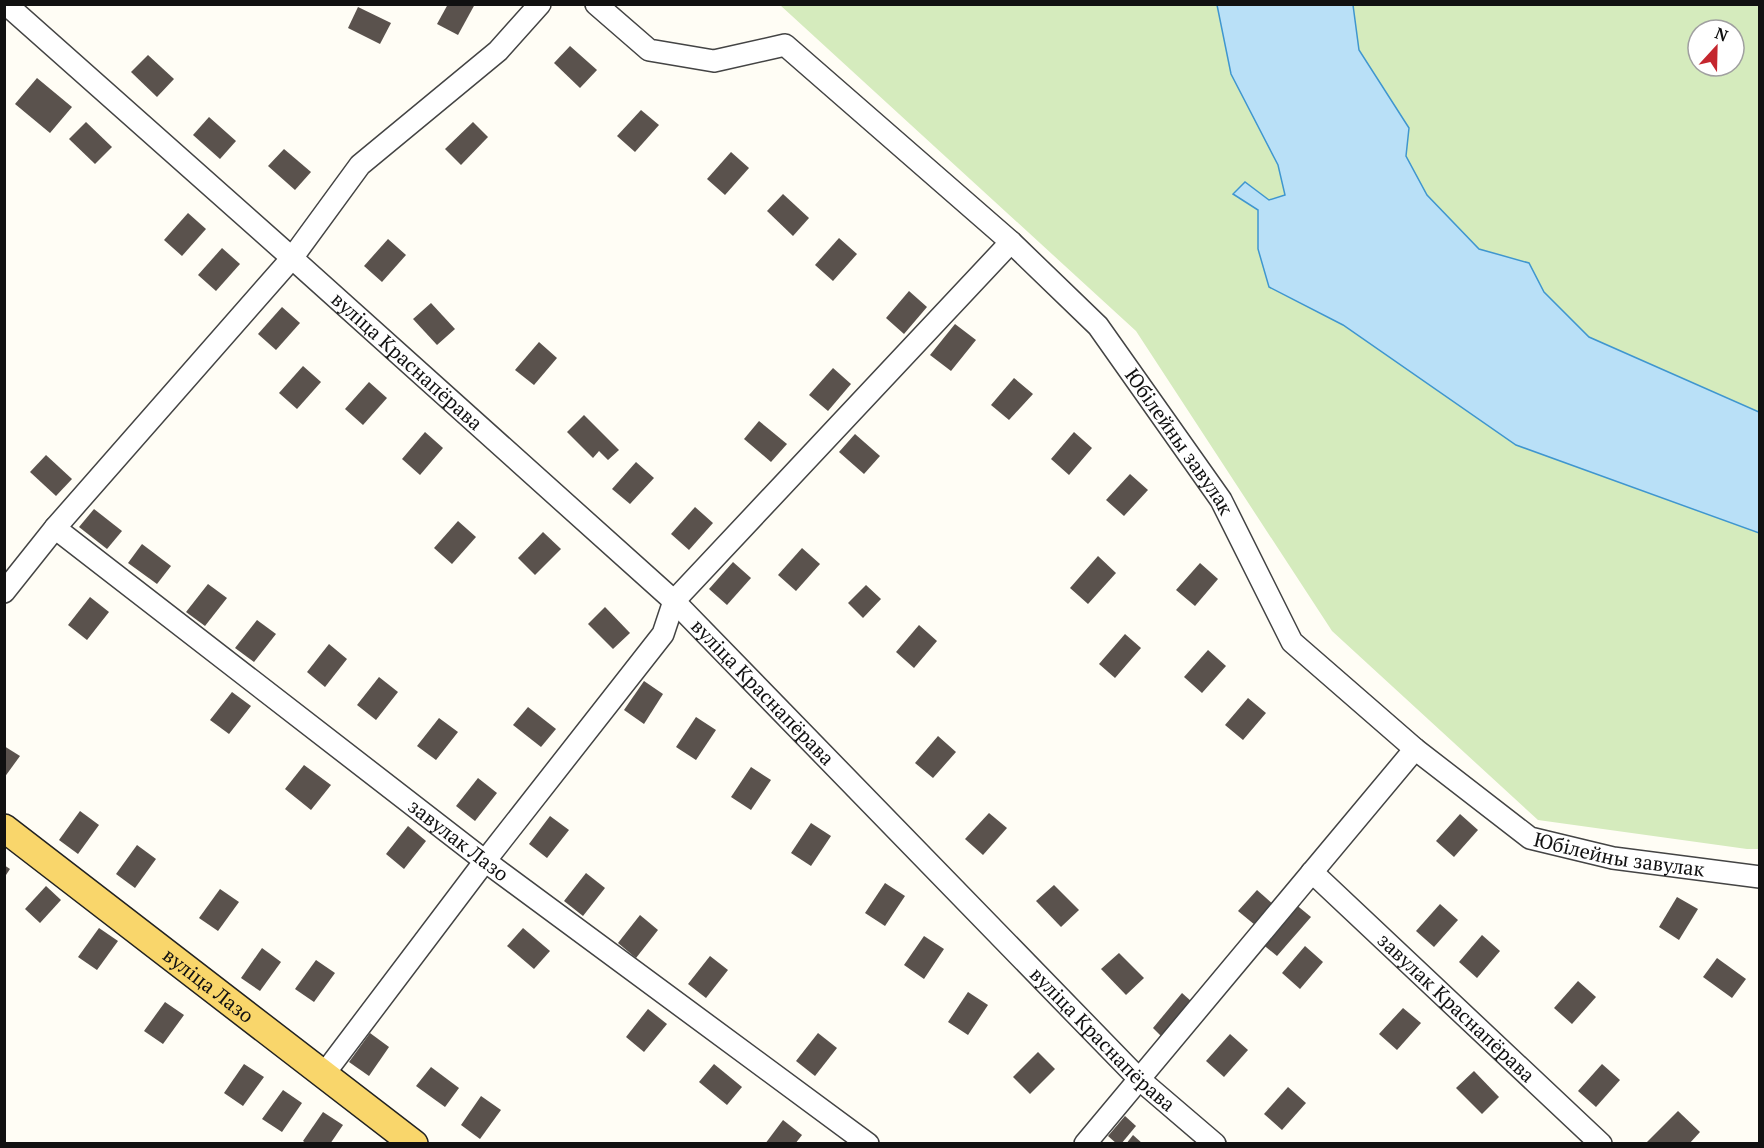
<svg xmlns="http://www.w3.org/2000/svg" width="1764" height="1148" font-family="'PT Serif',serif">
  <style>
    .green { fill: #d5ebbd; fill-rule: evenodd }
    .water { fill: #b9e0f7; stroke: #3f96cf; stroke-width: 1.5 }
    .building { fill: #5a524d }
    .lines { fill: none; stroke-linecap: round; stroke-linejoin: round }
    .minor-casing { stroke: #444; stroke-width: 24 }
    .major-casing { stroke: #222; stroke-width: 30 }
    .minor { stroke: #fff; stroke-width: 21 }
    .major { stroke: #f9d66b; stroke-width: 27 }
    .labels { text-anchor: middle; stroke-width: 6; stroke-linejoin: round; paint-order: stroke }
    .street-label { font-size: 20px; fill: #111; stroke: #fff }
  </style>
  <rect width="100%" height="100%" fill="#fffdf5"/>
  <!-- green -->
  <path class="green" d="M780,5H1759V849H1747L1538,820L1332,631L1136,331ZM1698,30H1734V66H1698Z"/>
  <!-- water -->
  <polygon class="water" points="1217,5 1353,5 1359,50 1409,128 1406,156 1427,195 1479,249 1529,263 1544,292 1589,337 1759,412 1759,533 1516,445 1343,325 1269,287 1258,249 1258,210 1233,194 1245,182 1269,200 1285,195 1278,165 1231,74"/>
  <!-- building -->
  <g class="building">
    <polygon points="448,4 475,4 458,35 437,24"/>
    <polygon points="358,7 391,23 380,44 348,28"/>
    <polygon points="570,46 597,70 580,88 554,63"/>
    <polygon points="148,55 174,79 157,97 131,72"/>
    <polygon points="37,78 72,107 50,133 15,104"/>
    <polygon points="641,110 659,125 635,152 617,136"/>
    <polygon points="209,117 236,141 220,159 193,135"/>
    <polygon points="86,122 112,147 95,164 69,139"/>
    <polygon points="473,122 488,137 461,165 445,149"/>
    <polygon points="284,149 311,172 295,190 268,166"/>
    <polygon points="731,152 749,168 725,195 707,179"/>
    <polygon points="783,194 809,218 793,236 767,211"/>
    <polygon points="188,213 206,229 182,256 164,240"/>
    <polygon points="839,238 857,254 833,281 815,265"/>
    <polygon points="388,239 406,255 382,282 364,266"/>
    <polygon points="222,248 240,264 216,291 198,275"/>
    <polygon points="909,291 927,307 904,334 886,318"/>
    <polygon points="431,303 455,329 437,345 413,319"/>
    <polygon points="282,307 300,323 276,350 258,334"/>
    <polygon points="955,324 976,340 951,371 930,355"/>
    <polygon points="539,342 557,358 534,385 515,370"/>
    <polygon points="303,366 321,382 297,409 279,393"/>
    <polygon points="833,368 851,384 828,411 809,395"/>
    <polygon points="1014,378 1033,394 1009,420 991,405"/>
    <polygon points="369,382 387,398 363,425 345,409"/>
    <polygon points="584,415 619,450 608,460 599,451 593,458 567,432"/>
    <polygon points="759,421 787,444 771,462 744,439"/>
    <polygon points="425,432 443,448 420,475 402,459"/>
    <polygon points="1074,432 1092,448 1069,475 1051,459"/>
    <polygon points="855,434 880,456 864,474 839,452"/>
    <polygon points="46,455 72,479 56,496 30,472"/>
    <polygon points="636,462 654,478 630,504 612,489"/>
    <polygon points="1130,474 1148,490 1124,516 1106,500"/>
    <polygon points="695,507 713,523 689,550 671,534"/>
    <polygon points="94,509 122,531 107,549 79,527"/>
    <polygon points="458,521 476,537 452,564 434,548"/>
    <polygon points="543,532 561,549 535,575 518,558"/>
    <polygon points="142,544 171,566 157,584 128,563"/>
    <polygon points="802,548 820,564 796,591 778,575"/>
    <polygon points="1098,556 1116,573 1088,604 1070,588"/>
    <polygon points="733,562 751,578 727,605 709,589"/>
    <polygon points="1200,563 1218,579 1195,606 1176,590"/>
    <polygon points="208,584 227,598 205,626 186,612"/>
    <polygon points="866,585 881,599 863,618 848,603"/>
    <polygon points="90,597 109,612 87,640 68,625"/>
    <polygon points="605,607 630,633 613,649 588,624"/>
    <polygon points="257,620 276,634 254,662 235,648"/>
    <polygon points="919,625 937,641 914,668 896,652"/>
    <polygon points="1125,634 1141,648 1115,678 1099,664"/>
    <polygon points="329,644 347,659 325,687 307,672"/>
    <polygon points="1208,650 1226,666 1202,693 1184,677"/>
    <polygon points="379,677 398,692 376,720 357,705"/>
    <polygon points="644,681 663,694 644,724 624,710"/>
    <polygon points="232,692 251,706 229,734 210,720"/>
    <polygon points="1248,698 1266,713 1243,740 1225,725"/>
    <polygon points="528,707 556,729 541,747 513,725"/>
    <polygon points="696,717 716,730 696,760 676,747"/>
    <polygon points="439,718 458,732 436,760 417,746"/>
    <polygon points="938,736 956,752 933,778 915,763"/>
    <polygon points="4,746 20,756 4,778"/>
    <polygon points="304,765 331,785 311,810 285,789"/>
    <polygon points="751,767 771,780 751,810 731,797"/>
    <polygon points="478,778 497,793 475,821 456,806"/>
    <polygon points="80,811 99,825 78,854 59,840"/>
    <polygon points="989,813 1007,828 983,855 965,839"/>
    <polygon points="1460,814 1478,830 1454,857 1436,841"/>
    <polygon points="550,816 569,830 547,858 529,844"/>
    <polygon points="811,823 831,836 811,866 791,853"/>
    <polygon points="408,826 426,841 404,869 386,854"/>
    <polygon points="137,845 156,859 135,888 116,874"/>
    <polygon points="4,865 10,869 4,878"/>
    <polygon points="586,873 605,888 583,916 564,901"/>
    <polygon points="885,883 905,896 885,926 865,913"/>
    <polygon points="1054,885 1079,910 1061,927 1036,901"/>
    <polygon points="46,886 61,900 40,923 25,909"/>
    <polygon points="220,889 239,902 218,931 199,918"/>
    <polygon points="1257,890 1273,904 1255,925 1238,911"/>
    <polygon points="1677,897 1698,909 1679,940 1659,927"/>
    <polygon points="1294,903 1311,917 1277,956 1261,943"/>
    <polygon points="1440,904 1458,920 1434,947 1416,931"/>
    <polygon points="640,915 658,930 636,958 618,943"/>
    <polygon points="99,928 118,941 97,970 78,957"/>
    <polygon points="523,928 550,951 534,969 507,946"/>
    <polygon points="1482,935 1500,951 1477,978 1459,962"/>
    <polygon points="924,936 944,949 924,979 904,965"/>
    <polygon points="1305,946 1323,962 1300,989 1282,973"/>
    <polygon points="262,948 281,962 260,991 241,978"/>
    <polygon points="1119,953 1144,978 1126,995 1101,969"/>
    <polygon points="710,956 728,970 706,998 688,984"/>
    <polygon points="1717,958 1746,979 1732,998 1703,977"/>
    <polygon points="316,960 335,973 314,1002 295,989"/>
    <polygon points="1578,981 1596,997 1572,1024 1554,1008"/>
    <polygon points="968,992 988,1005 968,1035 948,1022"/>
    <polygon points="1182,993 1192,1002 1162,1037 1153,1028"/>
    <polygon points="165,1002 184,1015 163,1044 144,1031"/>
    <polygon points="1403,1008 1421,1023 1397,1050 1379,1034"/>
    <polygon points="648,1009 667,1024 644,1052 626,1037"/>
    <polygon points="370,1033 389,1047 369,1076 349,1062"/>
    <polygon points="818,1033 837,1048 815,1076 796,1061"/>
    <polygon points="1230,1034 1248,1050 1224,1077 1206,1061"/>
    <polygon points="1038,1052 1055,1069 1030,1094 1013,1077"/>
    <polygon points="244,1064 264,1077 243,1106 224,1093"/>
    <polygon points="714,1064 742,1087 727,1105 699,1082"/>
    <polygon points="1602,1064 1620,1080 1596,1107 1578,1091"/>
    <polygon points="431,1067 459,1088 445,1107 416,1086"/>
    <polygon points="1474,1071 1499,1097 1482,1114 1456,1088"/>
    <polygon points="1288,1087 1306,1103 1282,1130 1264,1114"/>
    <polygon points="283,1090 302,1103 282,1132 262,1119"/>
    <polygon points="481,1096 501,1110 480,1139 461,1125"/>
    <polygon points="1678,1111 1700,1132 1689,1144 1649,1144 1647,1142"/>
    <polygon points="323,1112 343,1125 330,1144 307,1144 303,1141"/>
    <polygon points="1125,1116 1136,1126 1121,1144 1117,1144 1108,1136"/>
    <polygon points="783,1120 802,1135 795,1144 765,1144"/>
    <polygon points="1133,1135 1143,1144 1126,1144"/>
  </g>
  <g class="lines">
    <!-- minor casing -->
    <g class="minor-casing">
      <g id="minor">
        <path id="s1" d="M6,4L292,258L674,601L1139,1079L1215,1144"/>
        <path id="s2" d="M596,4L649,50L714,61L785,45L1011,242L1098,326L1221,500L1292,642L1415,749L1530,838L1613,858L1760,877"/>
        <path id="s3" d="M55,528L485,861L868,1144"/>
        <polyline points="4,592 55,528 292,258 360,165 498,51 540,4"/>
        <path id="s4" d="M1312,872L1601,1144"/>
        <polyline points="324,1074 485,861 663,634 674,601 1011,242"/>
        <polyline points="1085,1144 1415,749"/>
      </g>
    </g>
    <!-- major casing -->
    <g class="major-casing">
      <g id="major">
        <path id="s5" d="M4,828L414,1144"/>
      </g>
    </g>
    <!-- minor -->
    <use href="#minor" class="minor"/>
    <!-- major -->
    <use href="#major" class="major"/>
  </g>
  <g class="labels">
    <!-- street labels -->
    <g class="street-label">
      <text dy="7" stroke="none"><textPath href="#s1" startOffset="537">вуліца Краснапёрава</textPath></text>
      <text dy="7" stroke="none"><textPath href="#s2" startOffset="771">Юбілейны завулак</textPath></text>
      <text dy="7" stroke="none"><textPath href="#s1" startOffset="1023">вуліца Краснапёрава</textPath></text>
      <text dy="7" stroke="none"><textPath href="#s3" startOffset="510">завулак Лазо</textPath></text>
      <text dy="7" stroke="none"><textPath href="#s2" startOffset="1401">Юбілейны завулак</textPath></text>
      <text dy="7" stroke="none"><textPath href="#s5" startOffset="258">вуліца Лазо</textPath></text>
      <text dy="7" stroke="none"><textPath href="#s4" startOffset="198">завулак Краснапёрава</textPath></text>
      <text dy="7" stroke="none"><textPath href="#s1" startOffset="1509">вуліца Краснапёрава</textPath></text>
    </g>
  </g>
  <!-- border -->
  <rect width="1764" height="1148" fill="none" stroke="#111111" stroke-width="12"/>
  <!-- north arrow -->
  <g transform="translate(1716 48) rotate(22)"><circle r="28" fill="#ffffff" stroke="#a0a0a0" stroke-width="1.5"/>
  <path d="M0-4.5L10 22L0 15L-10 22Z" fill="#c4262e"/>
  <text y="-9" font-size="16" font-weight="bold" text-anchor="middle" fill="#111111">N</text>
  </g>
</svg>
